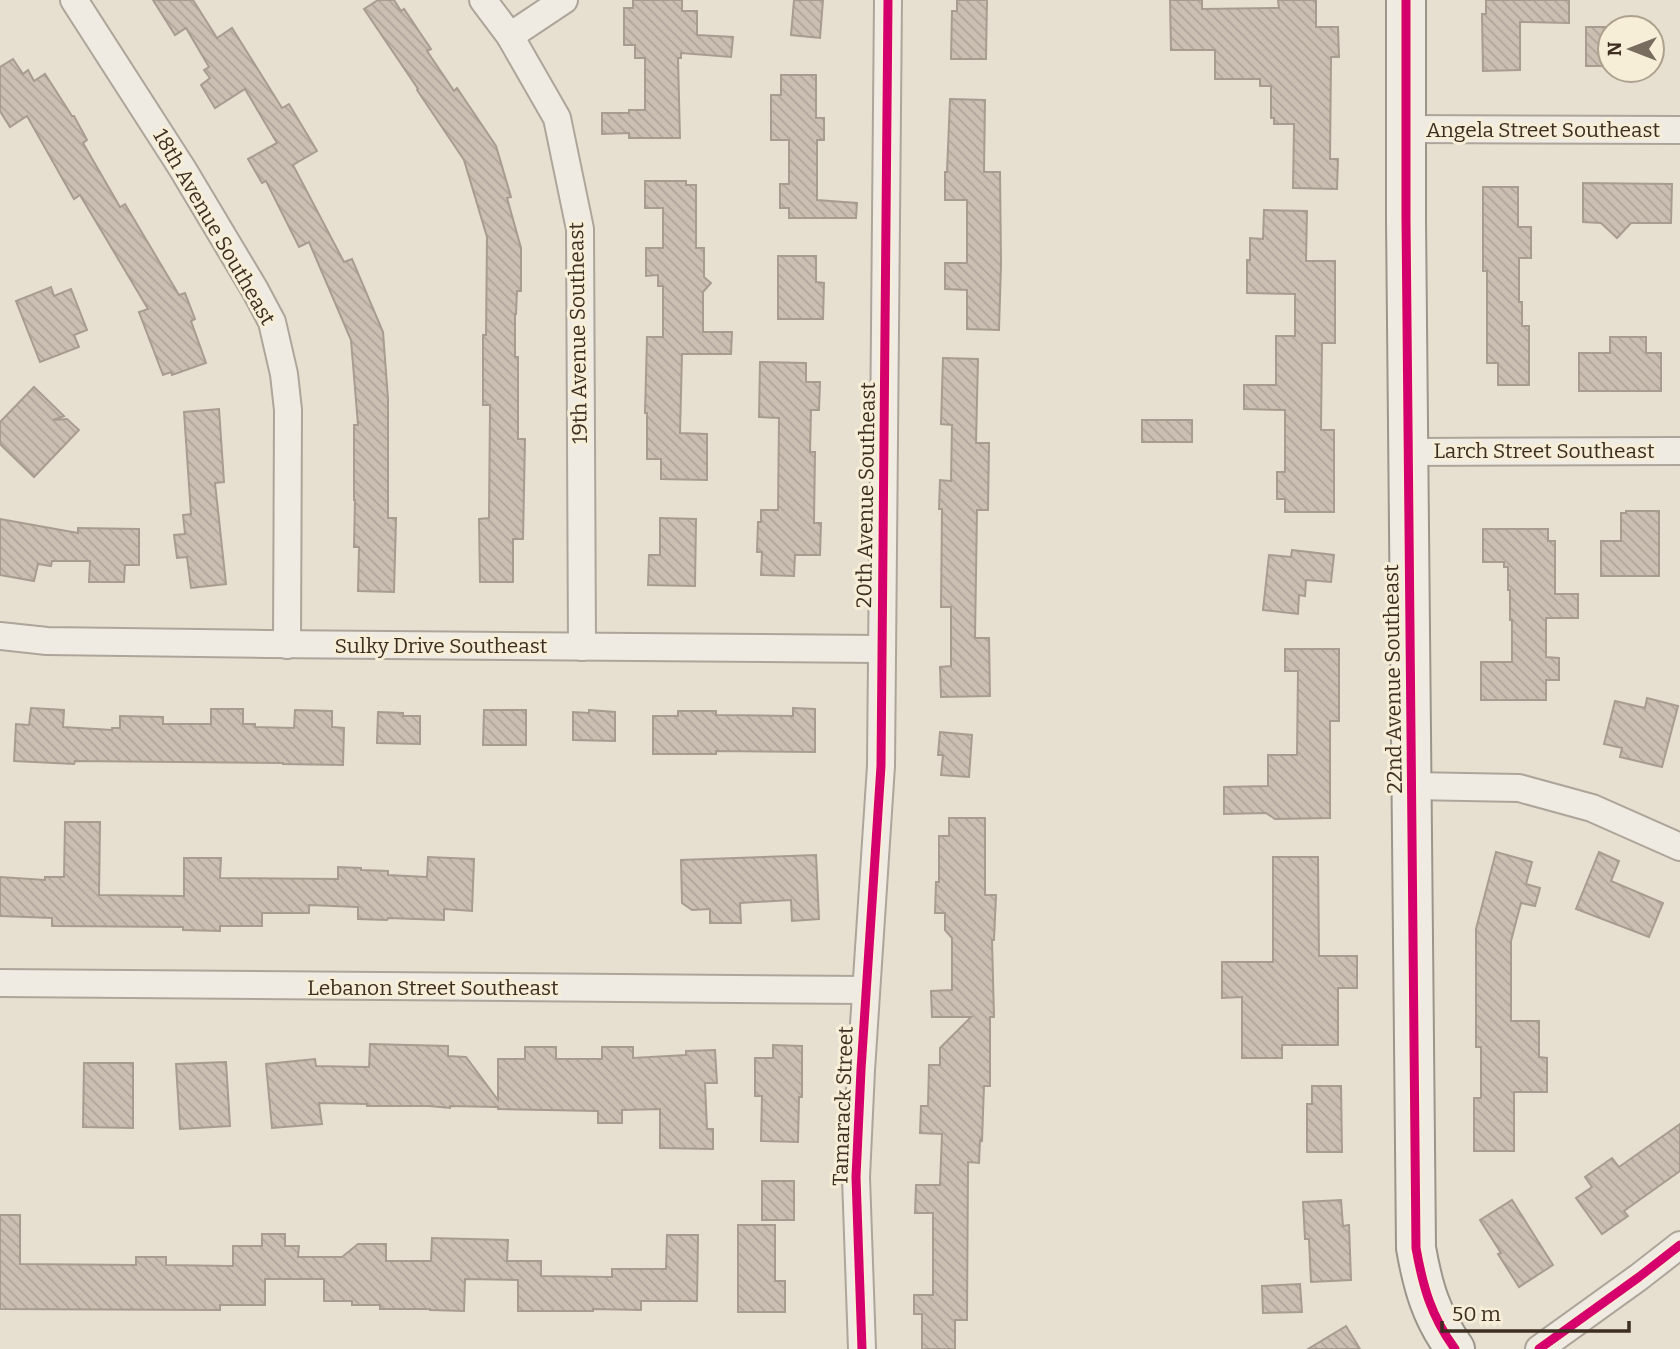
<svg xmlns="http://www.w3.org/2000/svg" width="1680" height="1349" font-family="Bitter,serif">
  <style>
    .building { fill: url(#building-back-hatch); stroke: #a89c90; stroke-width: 2 }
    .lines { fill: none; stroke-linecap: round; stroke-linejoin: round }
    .street-casing { stroke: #ada599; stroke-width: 30 }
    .secondary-casing { stroke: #9c958a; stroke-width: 42 }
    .street { stroke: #efebe3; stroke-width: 26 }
    .secondary { stroke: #efebe3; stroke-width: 38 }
    .cycleway-casing { stroke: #f7eed8; stroke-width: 13 }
    .cycleway { stroke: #d6006c; stroke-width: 9 }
    .labels { text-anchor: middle; stroke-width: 6; stroke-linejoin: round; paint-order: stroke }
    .street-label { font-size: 21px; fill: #3d2e20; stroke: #f7eed8 }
  </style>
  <defs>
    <pattern id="building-back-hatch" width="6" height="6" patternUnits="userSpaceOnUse" patternTransform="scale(1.75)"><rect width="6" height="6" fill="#cbbfb2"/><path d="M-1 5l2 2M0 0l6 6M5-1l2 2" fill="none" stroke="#afa499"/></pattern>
  </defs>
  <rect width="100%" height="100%" fill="#e7e0d1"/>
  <!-- building -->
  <g class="building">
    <polygon points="153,0 193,0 217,38 232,28 282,108 289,104 317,151 293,165 344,262 352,259 383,332 388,399 388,518 396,518 394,592 358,591 359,547 354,547 355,500 354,500 354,425 358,425 351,340 309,242 299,247 266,181 262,183 248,159 277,143 245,89 215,108 201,85 210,78 204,70 209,67 186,28 175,35"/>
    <polygon points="378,0 394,0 401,11 404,9 431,49 427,51 454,91 457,88 496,146 511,197 507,198 521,248 521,291 517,291 516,314 515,314 515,357 518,357 518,439 525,439 523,539 513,539 513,582 480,582 479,519 489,518 490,405 483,405 483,335 486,335 487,237 464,160 417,90 418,89 364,9"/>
    <polygon points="633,0 682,0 682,11 697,11 697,35 733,37 731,57 681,53 681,58 678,58 680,138 629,138 629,133 602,134 602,113 629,113 629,110 645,110 645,58 635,58 635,45 624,45 624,8 633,8"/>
    <polygon points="794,0 823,0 820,38 791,35"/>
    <polygon points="957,0 987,0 986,59 951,59 952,11 957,11"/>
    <polygon points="1170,0 1202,0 1202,9 1279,8 1278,0 1316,0 1316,27 1338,27 1339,57 1331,57 1330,159 1338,159 1337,189 1293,188 1294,124 1274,124 1274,118 1271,118 1271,86 1260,86 1260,79 1215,79 1215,50 1171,50"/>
    <polygon points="1486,0 1569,0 1569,23 1520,22 1520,70 1483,71 1482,14 1486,14"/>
    <rect x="1586" y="27" width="24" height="39"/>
    <polygon points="13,59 23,74 28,70 34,81 45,74 72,116 74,116 87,140 83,143 120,207 125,204 179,295 185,293 195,319 191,321 206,363 172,375 171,372 163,375 139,312 148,309 80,195 74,199 27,116 10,127 0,111 0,67"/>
    <polygon points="781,75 816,75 816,118 824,118 824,140 817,140 817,200 857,203 856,218 789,218 789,208 780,208 780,184 789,184 789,140 771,140 771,95 781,95"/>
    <polygon points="950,99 985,100 984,172 1000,172 1001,264 999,330 967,329 967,290 945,289 945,263 967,263 967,200 945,200 945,172 947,172"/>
    <polygon points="645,181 686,181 686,185 696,185 696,248 704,248 704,277 711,283 703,292 703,332 732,332 731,354 682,354 680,433 707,434 707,480 661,479 661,459 647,459 647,413 645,413 647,337 663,337 663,286 658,286 658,275 646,276 646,248 663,248 663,208 645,208"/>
    <polygon points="1583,183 1672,184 1671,223 1631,223 1617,238 1601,223 1583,222"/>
    <polygon points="1483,187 1518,187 1518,227 1531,227 1531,258 1519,258 1519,302 1522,302 1522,326 1529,326 1529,385 1498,385 1498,363 1487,363 1487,271 1483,271"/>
    <polygon points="1264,210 1307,211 1306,261 1335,261 1335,343 1322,343 1321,430 1334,430 1334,512 1285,512 1285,499 1277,499 1277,472 1285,472 1285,410 1244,409 1244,385 1276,385 1276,336 1295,336 1295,294 1247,293 1247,260 1250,260 1250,238 1263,239"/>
    <polygon points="778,256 816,256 816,282 824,283 823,319 778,319"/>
    <polygon points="51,287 54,296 71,289 87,330 74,335 79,347 40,362 16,301"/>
    <polygon points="1610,337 1646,337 1646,353 1661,353 1661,391 1579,391 1579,353 1610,353"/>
    <polygon points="943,358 978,359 976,443 989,443 988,510 977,510 975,638 989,638 990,696 941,697 940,667 951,666 951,607 941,607 942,509 939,509 940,480 951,481 952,425 941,424"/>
    <polygon points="760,362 806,363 806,382 820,382 819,410 811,410 810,452 815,452 814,523 821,523 820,555 795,555 794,576 761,575 762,552 757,552 758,522 761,522 761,510 778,510 779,418 759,417"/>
    <polygon points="34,387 64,416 53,420 67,419 79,430 34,477 0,444 0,422"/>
    <polygon points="219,409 224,482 215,483 226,584 191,588 187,557 177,558 174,535 185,534 183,515 191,514 184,412"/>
    <rect x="1142" y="420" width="50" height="22"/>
    <polygon points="1626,511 1659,511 1659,576 1601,576 1601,541 1621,541 1621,513 1626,513"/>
    <polygon points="660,518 696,519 695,586 648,585 649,555 660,555"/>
    <polygon points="0,519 78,533 78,528 139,529 139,565 125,565 124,582 89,582 90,561 52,561 51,566 38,564 34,581 0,575"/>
    <polygon points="1483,529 1548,529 1548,541 1555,541 1555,594 1578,594 1578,618 1546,618 1546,657 1559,658 1559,680 1546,680 1546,700 1481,700 1481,662 1512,662 1512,620 1510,620 1510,590 1508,590 1508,567 1504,567 1504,562 1483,562"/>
    <polygon points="1292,550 1334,555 1331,582 1306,580 1305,596 1299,595 1298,614 1263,610 1269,555 1291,557"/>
    <polygon points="1285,649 1339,649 1339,721 1330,721 1330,818 1275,819 1266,813 1224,814 1224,787 1268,786 1268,755 1297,755 1298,671 1285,671"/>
    <polygon points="1647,698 1678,706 1662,767 1620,757 1622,748 1604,744 1615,701 1645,708"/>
    <polygon points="31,708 64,710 63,727 112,730 112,728 120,728 120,716 163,717 163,724 211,724 211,709 243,709 243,724 255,724 255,727 294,728 295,710 332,711 332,727 344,728 343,765 283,764 283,763 75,761 74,764 14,761 16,724 29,725"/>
    <polygon points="793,708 815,709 815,752 716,751 716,754 653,754 653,716 678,716 678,711 716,711 716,715 793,716"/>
    <polygon points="484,710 526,710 526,745 483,745"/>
    <polygon points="589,710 615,712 615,741 573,740 573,712 589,713"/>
    <polygon points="378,712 403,713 403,716 420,716 420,744 377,743"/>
    <polygon points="940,732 972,735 969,777 941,775 943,755 938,755"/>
    <polygon points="949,818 985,818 985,895 996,895 994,940 992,940 994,1017 990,1017 990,1086 984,1086 982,1141 980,1140 979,1163 968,1162 967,1320 955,1320 955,1349 922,1349 922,1314 914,1314 914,1295 933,1295 933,1213 915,1213 916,1185 940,1185 942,1134 920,1133 921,1106 928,1106 929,1065 940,1065 940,1048 971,1017 932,1017 931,991 952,990 952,938 945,930 945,913 935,913 936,882 939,882 939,836 949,836"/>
    <polygon points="65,822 100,822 99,895 184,896 184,858 221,858 220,878 338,879 338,867 361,868 361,870 388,871 388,875 427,877 428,857 474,859 472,911 444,909 444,920 388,918 387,920 358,919 358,907 309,905 309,913 262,913 262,926 220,926 220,931 183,930 183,927 52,926 52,918 0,916 0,877 45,880 45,877 64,877"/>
    <polygon points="1496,852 1532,862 1526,884 1540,888 1535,906 1521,903 1511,941 1511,1021 1539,1021 1539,1057 1547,1058 1547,1092 1514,1092 1514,1151 1474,1151 1474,1098 1481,1098 1481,1047 1476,1047 1476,929"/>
    <polygon points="1599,852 1619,861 1611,881 1663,903 1649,937 1576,909"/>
    <polygon points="816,855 819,919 792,921 791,900 740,903 741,923 710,923 710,909 692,910 682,903 681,860"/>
    <polygon points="1273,857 1318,857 1319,956 1357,956 1357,988 1338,988 1338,1045 1282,1045 1282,1058 1242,1058 1242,997 1222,998 1222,962 1273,962"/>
    <polygon points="370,1044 448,1046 448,1056 466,1057 498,1100 498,1059 525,1059 525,1047 556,1047 556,1059 602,1059 602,1047 633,1047 633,1058 686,1055 686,1051 715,1050 717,1083 705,1083 707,1129 713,1129 713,1149 660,1148 660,1109 622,1110 622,1123 598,1123 598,1111 498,1109 498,1107 450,1106 450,1108 429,1106 367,1106 367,1104 319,1103 322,1124 272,1128 266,1064 315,1059 316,1066 369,1067"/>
    <polygon points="773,1045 802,1046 802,1097 799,1097 798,1142 761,1141 762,1096 755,1096 755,1058 773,1058"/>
    <polygon points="226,1062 230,1126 180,1129 176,1064"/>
    <polygon points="84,1063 133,1063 133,1128 83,1127"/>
    <polygon points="1312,1086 1341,1086 1342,1152 1307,1152 1307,1104 1312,1104"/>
    <polygon points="1680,1124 1680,1171 1624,1211 1628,1216 1602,1234 1576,1198 1592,1187 1585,1177 1612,1158 1619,1167"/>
    <rect x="762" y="1181" width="32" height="39"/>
    <polygon points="1341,1200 1343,1226 1349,1225 1351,1280 1311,1282 1309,1239 1305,1239 1303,1202"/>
    <polygon points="1512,1200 1553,1265 1519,1287 1498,1254 1501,1253 1480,1220"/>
    <polygon points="0,1215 20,1215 20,1264 136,1265 136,1257 166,1257 166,1265 233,1266 233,1246 262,1246 262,1234 285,1234 285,1246 299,1246 298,1257 342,1257 358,1244 386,1244 386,1261 431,1261 432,1238 508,1240 507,1261 541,1261 541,1276 612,1277 612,1269 666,1269 667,1235 698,1235 697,1301 641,1301 641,1310 593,1309 593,1311 518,1311 518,1280 465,1279 464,1311 430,1310 430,1309 380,1309 380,1305 352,1305 352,1301 324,1301 324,1279 265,1279 265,1305 220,1305 220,1310 0,1309"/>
    <polygon points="738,1225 775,1225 775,1281 785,1281 785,1312 738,1312"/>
    <polygon points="1300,1284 1302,1312 1263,1313 1262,1286"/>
    <polygon points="1346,1326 1360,1349 1308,1349"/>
  </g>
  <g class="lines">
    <!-- street casing -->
    <g class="street-casing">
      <g id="street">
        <polyline points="74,0 182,168 255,290 272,322 284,374 288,410 287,645"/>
        <polyline points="483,0 510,36 557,118 580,229 582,647"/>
        <polyline points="510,36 564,0"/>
        <polyline points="1406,129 1680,130"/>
        <polyline points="1409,452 1680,451"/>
        <polyline points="0,636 47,641 266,644 882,649"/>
        <polyline points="1412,786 1519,788 1592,808 1680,847"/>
        <polyline points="0,983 866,990"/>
        <polyline points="862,1349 856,1177 861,1070 881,766 888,0"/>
        <polyline points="1539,1349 1639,1277 1680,1245"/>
      </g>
    </g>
    <!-- secondary casing -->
    <g class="secondary-casing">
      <path id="secondary" d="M1406,0V219L1416,1248C1423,1287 1431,1316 1455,1349"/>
    </g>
    <!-- street -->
    <use href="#street" class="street"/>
    <!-- secondary -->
    <use href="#secondary" class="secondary"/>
    <!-- cycleway casing -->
    <g class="cycleway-casing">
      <g id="cycleway">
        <path d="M1406,0V219L1416,1248C1423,1287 1431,1316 1455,1349"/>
        <polyline points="862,1349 856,1177 861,1070 881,766 888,0"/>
        <polyline points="1539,1349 1639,1277 1680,1245"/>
      </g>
    </g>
    <!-- cycleway -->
    <use href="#cycleway" class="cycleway"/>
  </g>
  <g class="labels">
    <!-- street labels -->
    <g class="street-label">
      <text x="1543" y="137">Angela Street Southeast</text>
      <text transform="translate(214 227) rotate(60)" y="7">18th Avenue Southeast</text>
      <text transform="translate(578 333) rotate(-91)" y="7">19th Avenue Southeast</text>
      <text x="1544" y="458">Larch Street Southeast</text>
      <text transform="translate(866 495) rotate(-89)" y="7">20th Avenue Southeast</text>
      <text x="441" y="653">Sulky Drive Southeast</text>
      <text transform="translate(1393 679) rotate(-91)" y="7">22nd Avenue Southeast</text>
      <text x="433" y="995">Lebanon Street Southeast</text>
      <text transform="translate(843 1106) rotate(-88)" y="7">Tamarack Street</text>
    </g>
  </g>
  <!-- north arrow -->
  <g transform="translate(1631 49) rotate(270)"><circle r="33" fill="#f7eed8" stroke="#ada18e" stroke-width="2"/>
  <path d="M0-5L12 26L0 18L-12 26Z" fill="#786c5e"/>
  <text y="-10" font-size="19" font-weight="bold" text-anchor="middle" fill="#3d2e20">N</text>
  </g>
  <!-- scale -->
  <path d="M1442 1321v10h187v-10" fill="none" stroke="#3d2e20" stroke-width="3.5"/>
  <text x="1452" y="1321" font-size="21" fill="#3d2e20" stroke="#f7eed8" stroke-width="5" paint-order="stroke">50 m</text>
</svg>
